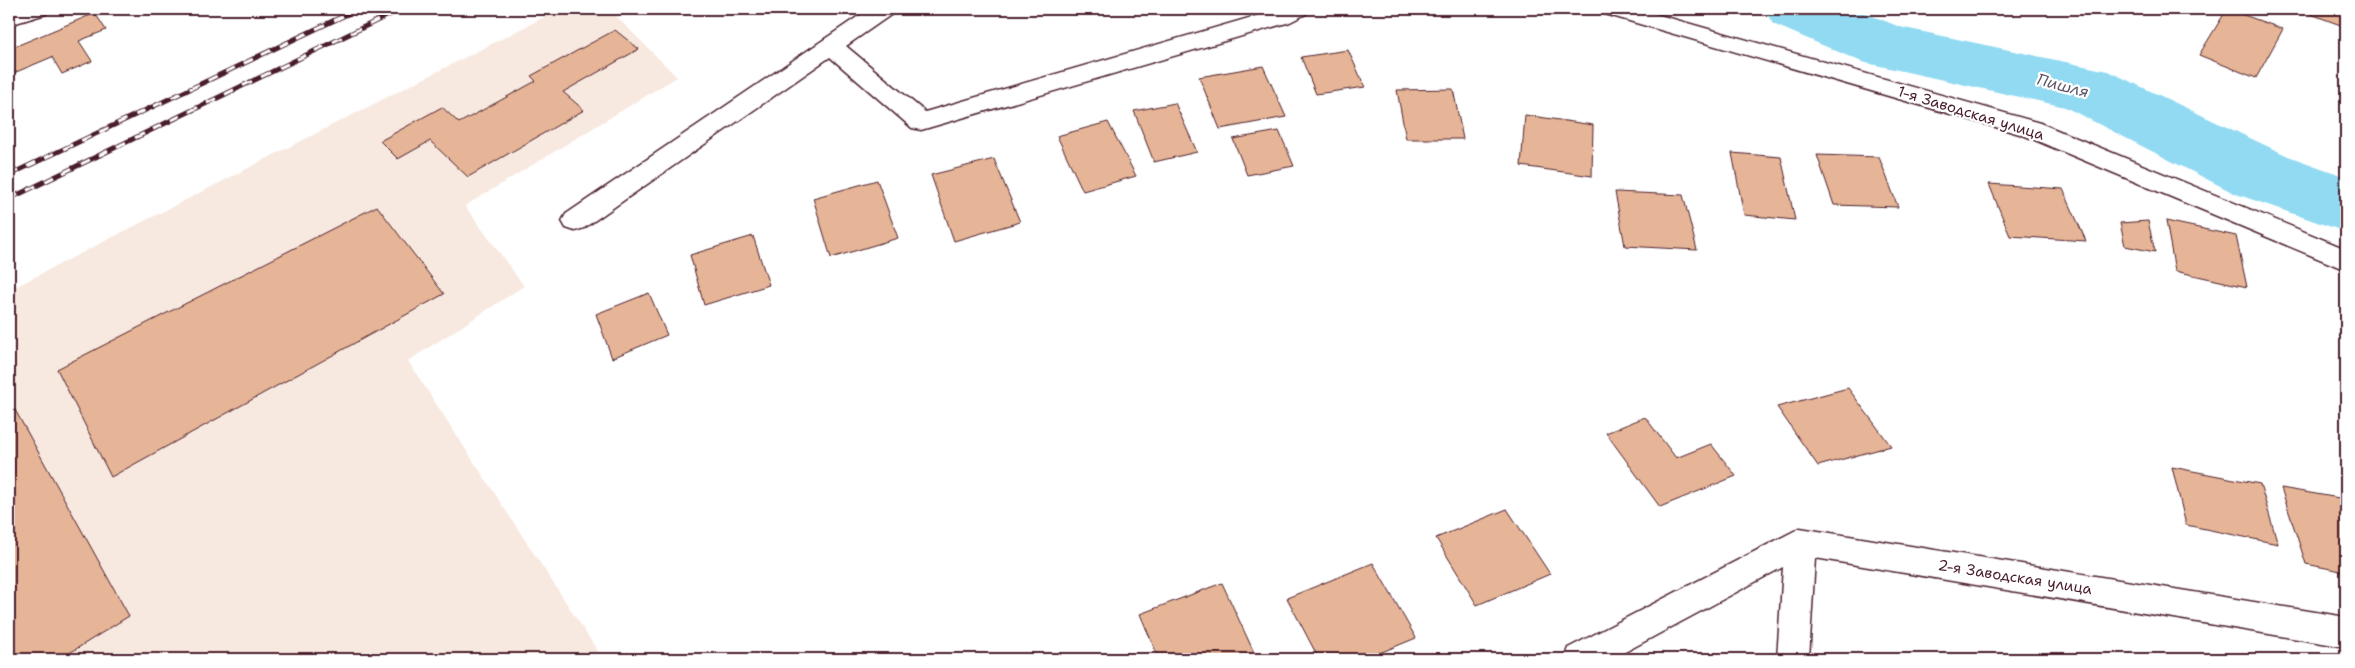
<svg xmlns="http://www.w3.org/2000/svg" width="2355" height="668" font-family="'Shantell Sans',sans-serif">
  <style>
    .built { fill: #f8e9e0 }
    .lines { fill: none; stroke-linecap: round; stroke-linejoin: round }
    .river { fill: #91daf2; fill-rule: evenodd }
    .building { fill: #e6b597; stroke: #4a1f2b }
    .minor-casing { stroke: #4a1f2b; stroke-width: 3 }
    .minor { fill: #fff; fill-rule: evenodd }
    .rail-casing { stroke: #4a1f2b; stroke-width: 5 }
    .rail { stroke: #fff; stroke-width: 3; stroke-dasharray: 10; stroke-linecap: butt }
    .labels { text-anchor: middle; stroke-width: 4.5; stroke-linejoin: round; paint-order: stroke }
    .street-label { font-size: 15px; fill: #4a1f2b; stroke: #fff }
    .water-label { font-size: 16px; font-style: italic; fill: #5f5767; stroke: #fff }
  </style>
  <rect width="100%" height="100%" fill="#fff"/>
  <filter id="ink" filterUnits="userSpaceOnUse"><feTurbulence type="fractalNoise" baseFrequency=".02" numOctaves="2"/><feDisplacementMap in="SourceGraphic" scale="10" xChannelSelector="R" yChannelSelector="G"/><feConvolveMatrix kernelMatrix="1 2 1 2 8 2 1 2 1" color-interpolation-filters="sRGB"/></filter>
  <g filter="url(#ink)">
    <!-- built -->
    <polygon class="built" points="560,9 609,9 677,77 465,206 524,286 408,361 603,659 9,659 9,290"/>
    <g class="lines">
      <!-- river -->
      <polygon class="river" points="1764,9 1855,9 1900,27 2108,71 2288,156 2346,177 2346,232 2236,194 2065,107 1862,62 1773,24"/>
    </g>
    <!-- building -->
    <g class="building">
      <polygon points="2227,9 2283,29 2256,78 2199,55"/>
      <polygon points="2297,9 2346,9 2346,27"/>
      <polygon points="95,13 106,30 79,41 92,61 62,74 52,57 9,75 9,49"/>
      <polygon points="615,30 639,49 563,92 584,110 468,177 430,141 398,159 380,141 442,107 459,123 536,81 531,76"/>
      <polygon points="1348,50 1365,87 1316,94 1301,57"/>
      <polygon points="1263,66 1286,117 1220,129 1199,77"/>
      <polygon points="1453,89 1463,139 1406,139 1397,90"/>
      <polygon points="1175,103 1197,152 1154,162 1134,111"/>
      <polygon points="1525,115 1593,125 1592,176 1521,166"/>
      <polygon points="1108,122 1136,176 1083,191 1057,136"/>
      <polygon points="1279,131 1294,166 1247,175 1233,139"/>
      <polygon points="1732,153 1781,157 1795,220 1744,215"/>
      <polygon points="1817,155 1879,157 1898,207 1834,205"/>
      <polygon points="994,159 1020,222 954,241 931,175"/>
      <polygon points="877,180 898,238 831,258 813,198"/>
      <polygon points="1989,184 2063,189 2086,241 2010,236"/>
      <polygon points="1615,192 1683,195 1697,250 1625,246"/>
      <polygon points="377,206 444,294 111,477 57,369"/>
      <polygon points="2148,221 2155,252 2125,246 2120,223"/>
      <polygon points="2166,221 2236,236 2247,287 2175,271"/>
      <polygon points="753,236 769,285 704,305 690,255"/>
      <polygon points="649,293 667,335 612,358 596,314"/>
      <polygon points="1848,388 1891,446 1818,466 1777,407"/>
      <polygon points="9,399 129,616 60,659 9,659"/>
      <polygon points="1645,417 1676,458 1711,444 1736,476 1660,507 1606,433"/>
      <polygon points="2172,467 2260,484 2278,544 2186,525"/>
      <polygon points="2281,488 2345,499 2346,572 2306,564"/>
      <polygon points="1507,509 1550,574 1477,605 1436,538"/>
      <polygon points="1373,563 1416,638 1365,659 1319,659 1287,598"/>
      <polygon points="1222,583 1257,659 1159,659 1140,614"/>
    </g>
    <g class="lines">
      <!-- minor casing -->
      <g class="minor-casing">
        <g id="minor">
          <polygon points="14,9 49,9 46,14 9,25 9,11"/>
          <polygon points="869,9 895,9 892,14 846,46 925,112 1280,9 1309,9 1306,14 1290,22 921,130 912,128 830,57 584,228 575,231 566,228 562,221 566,214"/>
          <polygon points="1602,9 1638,9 2040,123 2346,249 2346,270 2023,135 1605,14"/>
          <polygon points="1800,528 2346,617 2346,647 1815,558 1809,659 1777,659 1783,567 1612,659 1564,659 1568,648"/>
        </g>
      </g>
      <!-- minor -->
      <use href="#minor" class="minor"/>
      <!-- rail casing -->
      <g class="rail-casing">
        <g id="rail">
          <polyline points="9,175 358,9"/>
          <polyline points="9,199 401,9"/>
        </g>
      </g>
      <!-- rail -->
      <use href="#rail" class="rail"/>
    </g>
  </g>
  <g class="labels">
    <!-- street labels -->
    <g class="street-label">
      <text transform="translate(1971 113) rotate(17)" y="5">1-я Заводская улица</text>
      <text transform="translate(2015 577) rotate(9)" y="5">2-я Заводская улица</text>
    </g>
    <!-- water labels -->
    <g class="water-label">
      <text transform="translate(2063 85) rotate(15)" y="6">Пишля</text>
    </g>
  </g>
  <!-- margin -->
  <rect width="2355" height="668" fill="none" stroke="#fff" stroke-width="30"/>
  <rect x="15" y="15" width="2325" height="638" fill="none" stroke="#4a1f2b" stroke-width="2" filter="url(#ink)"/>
</svg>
